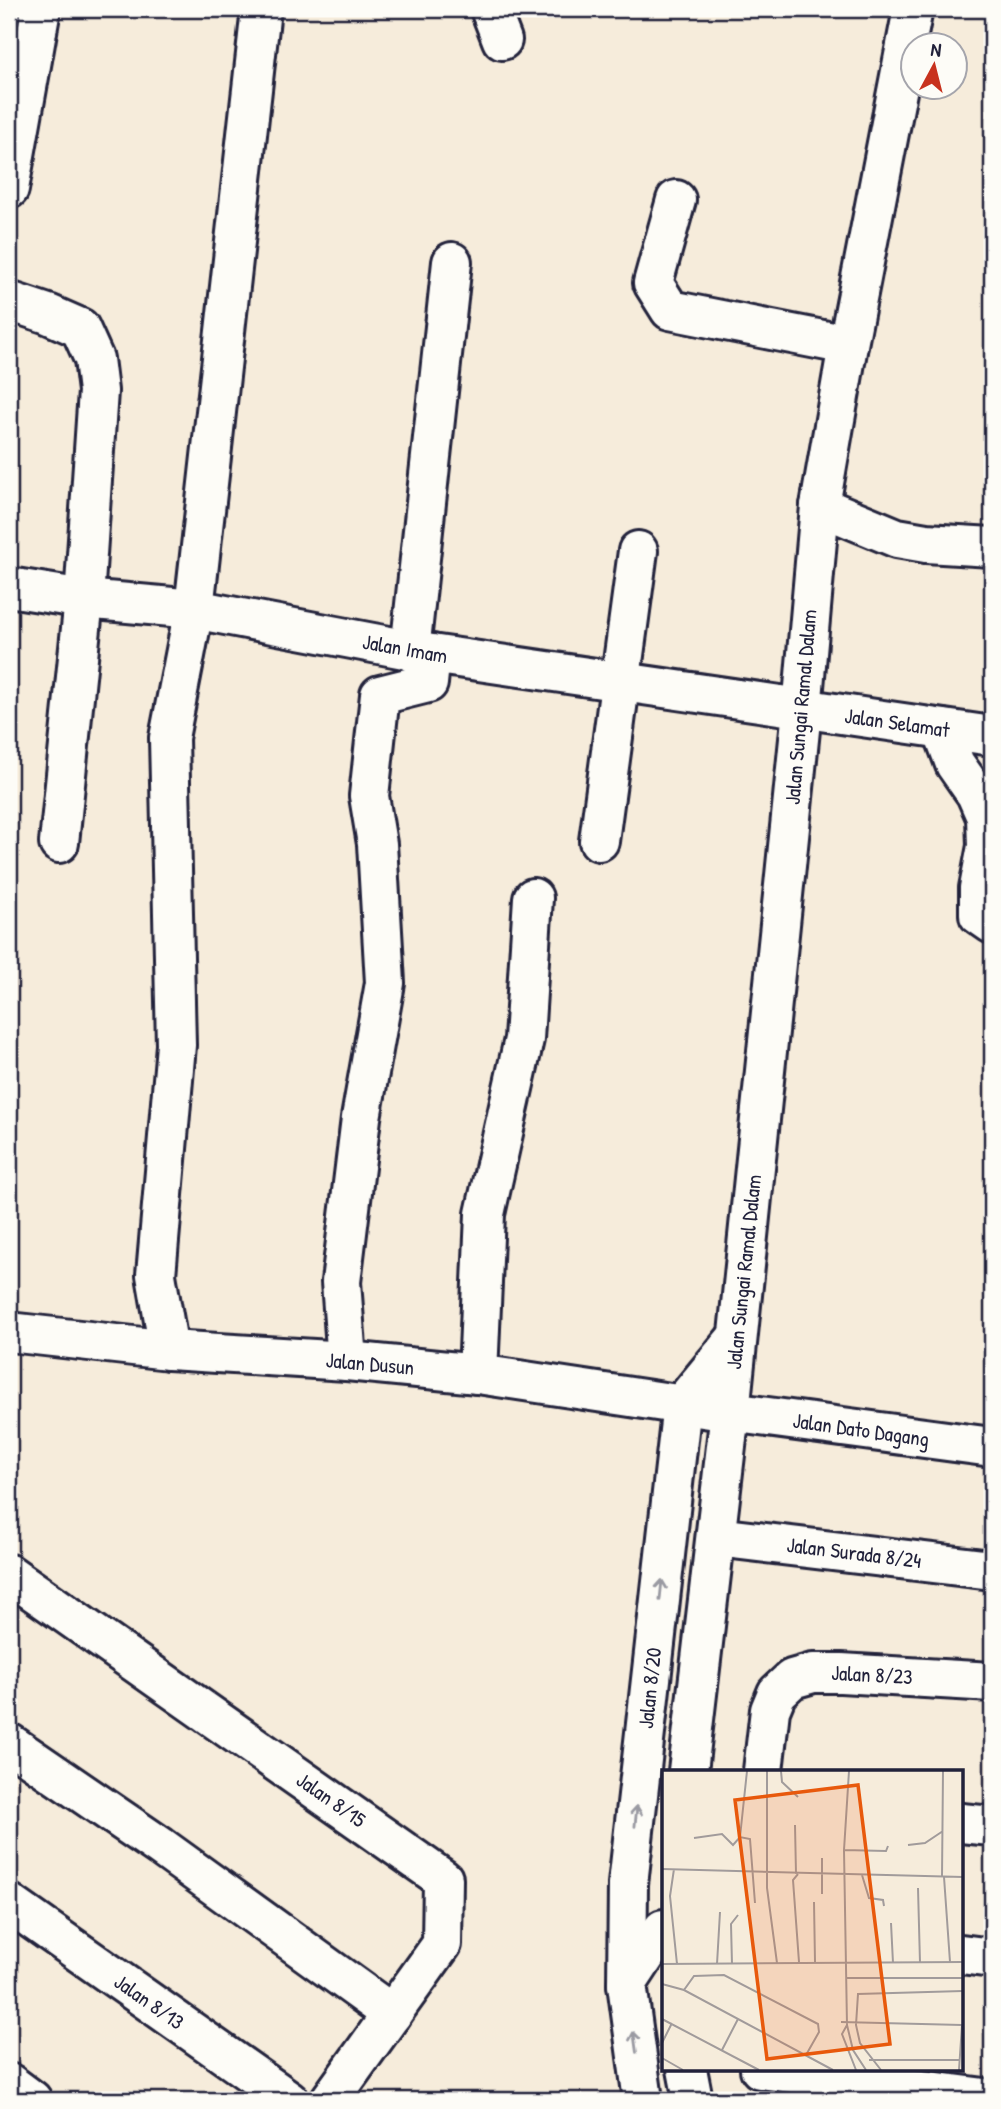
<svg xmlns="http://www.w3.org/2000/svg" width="1001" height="2109" font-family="'Patrick Hand',sans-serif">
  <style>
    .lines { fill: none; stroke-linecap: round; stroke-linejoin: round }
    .minor-casing { stroke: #22223b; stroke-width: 44 }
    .minor { stroke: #fdfcf7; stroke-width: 38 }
    .oneway { stroke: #9a9aa2 }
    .labels { text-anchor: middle; stroke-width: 6; stroke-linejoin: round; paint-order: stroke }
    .street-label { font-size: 21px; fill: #22223b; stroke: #fdfcf7 }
    .inset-road { fill: none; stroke: #a19b9b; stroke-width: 2 }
    .view { fill: #e8590c; fill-opacity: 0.15; stroke: #e8590c; stroke-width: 3.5 }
    .inset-edge { fill: none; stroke: #22223b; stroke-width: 3.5 }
  </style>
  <rect width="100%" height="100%" fill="#f6ecdb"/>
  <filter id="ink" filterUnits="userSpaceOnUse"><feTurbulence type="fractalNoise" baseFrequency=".0143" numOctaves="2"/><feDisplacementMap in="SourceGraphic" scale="14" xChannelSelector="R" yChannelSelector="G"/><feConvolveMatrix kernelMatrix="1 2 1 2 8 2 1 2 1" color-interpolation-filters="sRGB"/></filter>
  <g filter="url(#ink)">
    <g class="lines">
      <!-- minor casing -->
      <g class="minor-casing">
        <g id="minor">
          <polyline points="490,9 502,40"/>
          <polyline points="9,189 41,9"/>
          <polyline points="676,200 653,283 670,310 848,345"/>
          <polyline points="9,301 48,314 80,328 94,359 98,391 84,599 59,843"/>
          <polyline points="820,506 897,538 926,543 992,547"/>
          <polyline points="9,587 84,599 194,609 431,654 992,736"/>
          <polyline points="410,651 452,262"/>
          <polyline points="942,729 955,764 976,794 986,817 987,846 979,888 979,915 992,924"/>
          <polyline points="599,841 638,551"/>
          <polyline points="9,1332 169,1350 347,1361 478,1374 730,1412 992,1447"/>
          <polyline points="169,1350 156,1275 176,1045 169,738 194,609 261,9"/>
          <polyline points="347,1361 341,1282 361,1118 385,983 377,844 369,796 380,695 428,683 431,654"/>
          <polyline points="478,1374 485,1214 524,1039 533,898"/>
          <polyline points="716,1537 992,1570"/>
          <polyline points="9,1574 443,1879 442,1944 330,2100"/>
          <polyline points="9,1743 161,1847 392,2014"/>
          <polyline points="688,1771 730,1412 802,710 820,506 848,345 913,9"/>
          <polyline points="763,1771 770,1710 777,1693 792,1679 813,1673 841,1673 992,1682"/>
          <polyline points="961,1823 992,1826"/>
          <polyline points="9,1903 289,2100"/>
          <polyline points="961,1954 992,1958"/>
          <polyline points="627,1984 663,1929"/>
          <polyline points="687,2069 693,2100"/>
          <polyline points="760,2069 992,2099"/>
          <polyline points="9,2083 32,2100"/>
          <polyline points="643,2100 627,1984 628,1884 682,1404 737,1337"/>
        </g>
      </g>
      <!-- minor -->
      <use href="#minor" class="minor"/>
    </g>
    <!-- one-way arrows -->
    <defs><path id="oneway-shaft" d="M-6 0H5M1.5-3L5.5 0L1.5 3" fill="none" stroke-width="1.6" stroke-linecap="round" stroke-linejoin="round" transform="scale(1.75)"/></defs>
    <g class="oneway">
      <use href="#oneway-shaft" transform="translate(661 1590) rotate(-84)"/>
      <use href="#oneway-shaft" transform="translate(636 1816) rotate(-84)"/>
      <use href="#oneway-shaft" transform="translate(635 2042) rotate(-98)"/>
    </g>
  </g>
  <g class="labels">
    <!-- street labels -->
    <g class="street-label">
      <text transform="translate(405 649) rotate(10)" y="7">Jalan Imam</text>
      <text transform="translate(801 707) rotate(-85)" y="7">Jalan Sungai Ramal Dalam</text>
      <text transform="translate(897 723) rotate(8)" y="7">Jalan Selamat</text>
      <text transform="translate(744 1272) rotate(-84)" y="7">Jalan Sungai Ramal Dalam</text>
      <text transform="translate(370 1364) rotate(5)" y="7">Jalan Dusun</text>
      <text transform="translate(861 1430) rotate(8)" y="7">Jalan Dato Dagang</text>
      <text transform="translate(854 1553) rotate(7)" y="7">Jalan Surada 8/24</text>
      <text transform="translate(872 1675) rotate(3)" y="7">Jalan 8/23</text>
      <text transform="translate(650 1688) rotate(-84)" y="7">Jalan 8/20</text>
      <text transform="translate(331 1800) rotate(35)" y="7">Jalan 8/15</text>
      <text transform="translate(149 2002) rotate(35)" y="7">Jalan 8/13</text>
    </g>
  </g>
  <!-- overview -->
  <g transform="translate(662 1770)">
    <rect width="301" height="301" fill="#f6ecdb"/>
    <path class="inset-road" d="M105,1V118L115,193M119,1L120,12L136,27M187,1L182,80L185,255L191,280L204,300M133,55L134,104M78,67L85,1M32,68L60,64L71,75L78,67L88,69L93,133M246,75L263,73L281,61M182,80L224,81L226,76M0,99L301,107M12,99L8,126L15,194M136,104L131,110L137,192M200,105L207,128L221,130L222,136M280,107L281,1M282,107L288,192M256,118L258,193M160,124V88M152,132L153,192M229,153L231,193M0,194L301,192M55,194L58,142M70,194L69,154L76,145M185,208H301M0,214L22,220L171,300M22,220L32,206L62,205L156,254L157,262L144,285M0,249L97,300M179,252L300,255M185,255L180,264L194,300M0,273L10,253M60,280L76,249M0,288L21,300M207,290H297M219,300L198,273L194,255L196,224L301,221M297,300L300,255"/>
    <path class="view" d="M196,15L228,274L105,289L73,30Z"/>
    <rect width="301" height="301" class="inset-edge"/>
  </g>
  <!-- margin -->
  <rect width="1001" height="2109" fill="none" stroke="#fdfcf7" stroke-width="35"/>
  <rect x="18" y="18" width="966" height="2074" fill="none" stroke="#22223b" stroke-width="2.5" filter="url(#ink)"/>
  <!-- north arrow -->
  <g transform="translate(934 66) rotate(7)"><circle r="33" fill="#fdfcf7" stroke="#a5a5ac" stroke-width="2"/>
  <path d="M0-5L12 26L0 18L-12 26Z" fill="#c8321e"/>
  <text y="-10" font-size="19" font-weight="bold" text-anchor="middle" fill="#22223b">N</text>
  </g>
</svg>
